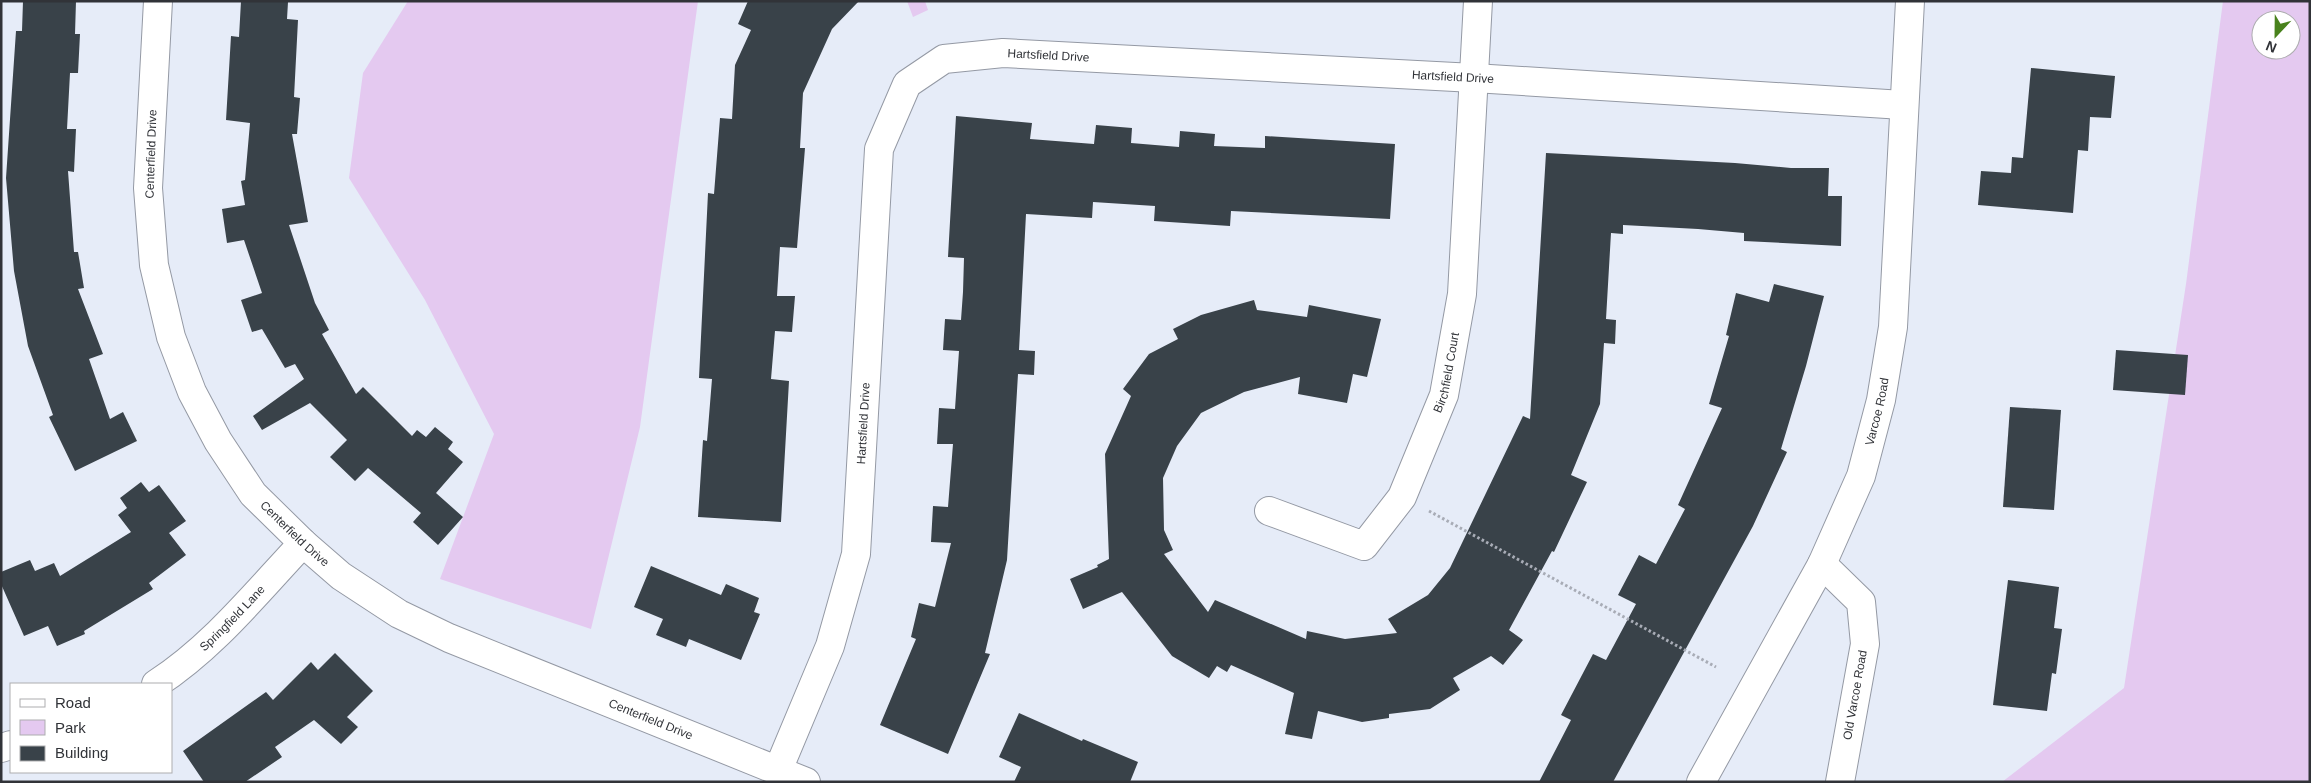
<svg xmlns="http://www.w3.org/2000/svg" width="2311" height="783" font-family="Arial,sans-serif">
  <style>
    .green { fill: #e4c9f0; fill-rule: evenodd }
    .building { fill: #394249 }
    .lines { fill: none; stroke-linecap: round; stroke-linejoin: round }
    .minor-casing { stroke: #9499a4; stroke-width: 30 }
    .path { stroke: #a8acb6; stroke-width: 3; stroke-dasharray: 2.5 2.5; stroke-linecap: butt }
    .minor { stroke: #fff; stroke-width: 28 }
    .labels { text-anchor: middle; stroke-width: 5; stroke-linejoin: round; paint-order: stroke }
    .street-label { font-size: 12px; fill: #313338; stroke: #fff }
  </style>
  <rect width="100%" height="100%" fill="#e6ecf8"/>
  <!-- green -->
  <g class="green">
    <polygon points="408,1 698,1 640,427 591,629 440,579 494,434 425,300 349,178 363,73"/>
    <polygon points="907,1 925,1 928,10 913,17"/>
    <path d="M2223,1H2310V782H2002L2124,688L2186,284ZM2261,20H2291V50H2261Z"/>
  </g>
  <!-- building -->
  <g class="building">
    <polygon points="23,1 76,1 75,34 80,34 78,73 70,73 67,129 76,129 74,172 68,171 74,252 78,252 84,288 78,289 103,354 89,359 110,419 123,412 137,441 75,471 49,417 53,415 28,346 14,271 6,178 16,31 22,31"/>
    <polygon points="241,1 288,2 287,19 298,20 294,97 300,98 297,134 292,134 308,222 289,225 315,303 329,330 322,334 356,394 363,387 412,436 417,430 426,437 435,427 453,442 448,449 463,462 436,493 463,517 438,545 413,522 421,513 368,468 355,481 330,457 347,440 310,403 262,430 253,416 304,379 295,364 285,368 262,329 252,332 241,300 262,293 244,240 227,243 222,209 245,205 241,181 245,180 250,123 226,120 231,36 239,37"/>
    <polygon points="748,1 859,1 832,29 803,93 800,148 805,148 797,248 780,247 777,296 795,296 792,332 775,331 771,379 789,381 781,522 698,517 703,440 707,441 712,379 699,378 708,193 714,194 720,118 732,119 735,65 751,30 738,24"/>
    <polygon points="2031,68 2115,76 2111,118 2090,117 2088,151 2078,150 2073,213 1978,205 1981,171 2011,173 2012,157 2023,158"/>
    <polygon points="956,116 1032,123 1030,139 1094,144 1096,125 1132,128 1131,143 1179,147 1180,131 1215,134 1214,146 1265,148 1265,136 1395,144 1390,219 1231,211 1230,226 1154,221 1155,206 1093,202 1092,218 1026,214 1019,350 1035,351 1034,375 1018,374 1007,560 985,653 990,654 948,754 880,725 916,639 911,637 919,603 935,607 951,543 931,542 933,506 948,507 953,444 937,444 939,408 955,409 959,351 943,350 945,319 961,320 963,292 964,258 948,257"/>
    <polygon points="1546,153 1735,163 1791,168 1829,168 1828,196 1842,196 1841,246 1744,241 1744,233 1698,229 1623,225 1623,234 1611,233 1606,319 1616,320 1615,344 1604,343 1600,404 1571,475 1587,482 1554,552 1552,551 1509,630 1523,640 1503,665 1491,656 1453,678 1460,690 1430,709 1389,714 1389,718 1362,722 1318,711 1312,739 1285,734 1294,693 1231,665 1227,672 1217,666 1209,678 1172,656 1122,592 1083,609 1070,579 1098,567 1097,565 1109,559 1105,454 1131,396 1123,389 1149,354 1178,339 1173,329 1201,315 1254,300 1257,310 1307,317 1309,305 1381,319 1367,377 1353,374 1347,403 1298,394 1300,377 1244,392 1201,413 1177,446 1163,478 1164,530 1173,550 1164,554 1208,612 1215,600 1306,639 1307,631 1345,639 1397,633 1388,619 1428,595 1450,568 1523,416 1530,419"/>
    <polygon points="1774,284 1824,296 1806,366 1781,449 1787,452 1753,526 1613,782 1539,782 1571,720 1561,715 1593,654 1606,660 1636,604 1618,595 1639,555 1656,564 1685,509 1678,505 1722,408 1709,404 1729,336 1726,335 1736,293 1769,302"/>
    <polygon points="2116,350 2188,355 2185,395 2113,390"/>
    <polygon points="2010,407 2061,410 2054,510 2003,507"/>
    <polygon points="141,482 149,492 159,485 186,521 169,533 186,555 149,583 153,589 84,631 85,634 57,646 48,626 24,636 1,584 1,572 30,560 35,571 54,563 60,576 131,532 118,515 127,508 120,498"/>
    <polygon points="651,566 721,595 726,584 759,598 754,612 760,614 741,660 689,639 686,647 656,635 663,619 634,607"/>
    <polygon points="2008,580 2059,587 2054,628 2062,629 2056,674 2052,673 2047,711 1993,705"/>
    <polygon points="335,653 373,691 347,717 358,727 341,744 314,720 275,747 282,757 245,782 204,782 183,751 266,692 273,700 311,662 318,670"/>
    <polygon points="1019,713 1082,741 1083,739 1138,762 1130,782 1014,782 1021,767 999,757"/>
  </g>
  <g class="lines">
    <!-- minor casing -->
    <g class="minor-casing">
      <g id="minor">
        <path id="s1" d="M158,1L148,188L154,265L171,337L192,392L218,441L253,494L303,543L341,576L399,614L449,638L806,782"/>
        <path id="s2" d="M1269,511L1364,546L1402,497L1444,395L1462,294L1478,1"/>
        <polyline points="1822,564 1861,602 1865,644 1840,782"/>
        <path id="s3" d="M156,684C213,647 256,593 303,543"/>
        <polyline points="1,748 11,745"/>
        <path id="s4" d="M778,770L830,646L856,554L879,149L907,84L944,59L1003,53L1474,78L1903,105"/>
        <path id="s5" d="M1701,782L1822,564L1861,476L1881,400L1893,327L1910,1"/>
      </g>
    </g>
    <!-- path -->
    <polyline class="path" points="1429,511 1716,667"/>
    <!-- minor -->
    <use href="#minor" class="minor"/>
  </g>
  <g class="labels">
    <!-- street labels -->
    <g class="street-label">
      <text dy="4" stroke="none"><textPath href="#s4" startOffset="856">Hartsfield Drive</textPath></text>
      <text dy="4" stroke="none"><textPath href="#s4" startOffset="1261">Hartsfield Drive</textPath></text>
      <text transform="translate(151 154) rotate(-88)" y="4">Centerfield Drive</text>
      <text dy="4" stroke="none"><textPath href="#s2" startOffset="296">Birchfield Court</textPath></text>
      <text dy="4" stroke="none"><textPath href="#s5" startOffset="412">Varcoe Road</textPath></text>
      <text dy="4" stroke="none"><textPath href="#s4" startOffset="361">Hartsfield Drive</textPath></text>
      <text dy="4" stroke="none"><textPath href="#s1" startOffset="574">Centerfield Drive</textPath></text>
      <text dy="4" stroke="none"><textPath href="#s3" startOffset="101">Springfield Lane</textPath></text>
      <text transform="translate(1855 695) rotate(-80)" y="4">Old Varcoe Road</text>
      <text dy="4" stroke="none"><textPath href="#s1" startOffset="979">Centerfield Drive</textPath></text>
    </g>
  </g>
  <!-- border -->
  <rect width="2311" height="783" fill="none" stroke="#313338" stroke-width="5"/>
  <!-- legend -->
  <rect x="10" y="683" width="162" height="90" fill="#ffffff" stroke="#adadaf"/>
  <rect x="20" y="699" width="25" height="8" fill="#ffffff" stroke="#adadaf"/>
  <text x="55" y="708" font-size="15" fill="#313338">Road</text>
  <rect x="20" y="720" width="25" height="15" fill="#e4c9f0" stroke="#adadaf"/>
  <text x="55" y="733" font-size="15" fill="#313338">Park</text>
  <rect x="20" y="746" width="25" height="15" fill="#394249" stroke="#adadaf"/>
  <text x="55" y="758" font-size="15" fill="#313338">Building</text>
  <!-- north arrow -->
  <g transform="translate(2276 35) rotate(202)"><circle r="24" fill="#ffffff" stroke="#adadaf"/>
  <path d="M0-4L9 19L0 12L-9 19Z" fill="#49821d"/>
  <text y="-8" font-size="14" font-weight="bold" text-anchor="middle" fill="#313338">N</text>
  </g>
</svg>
